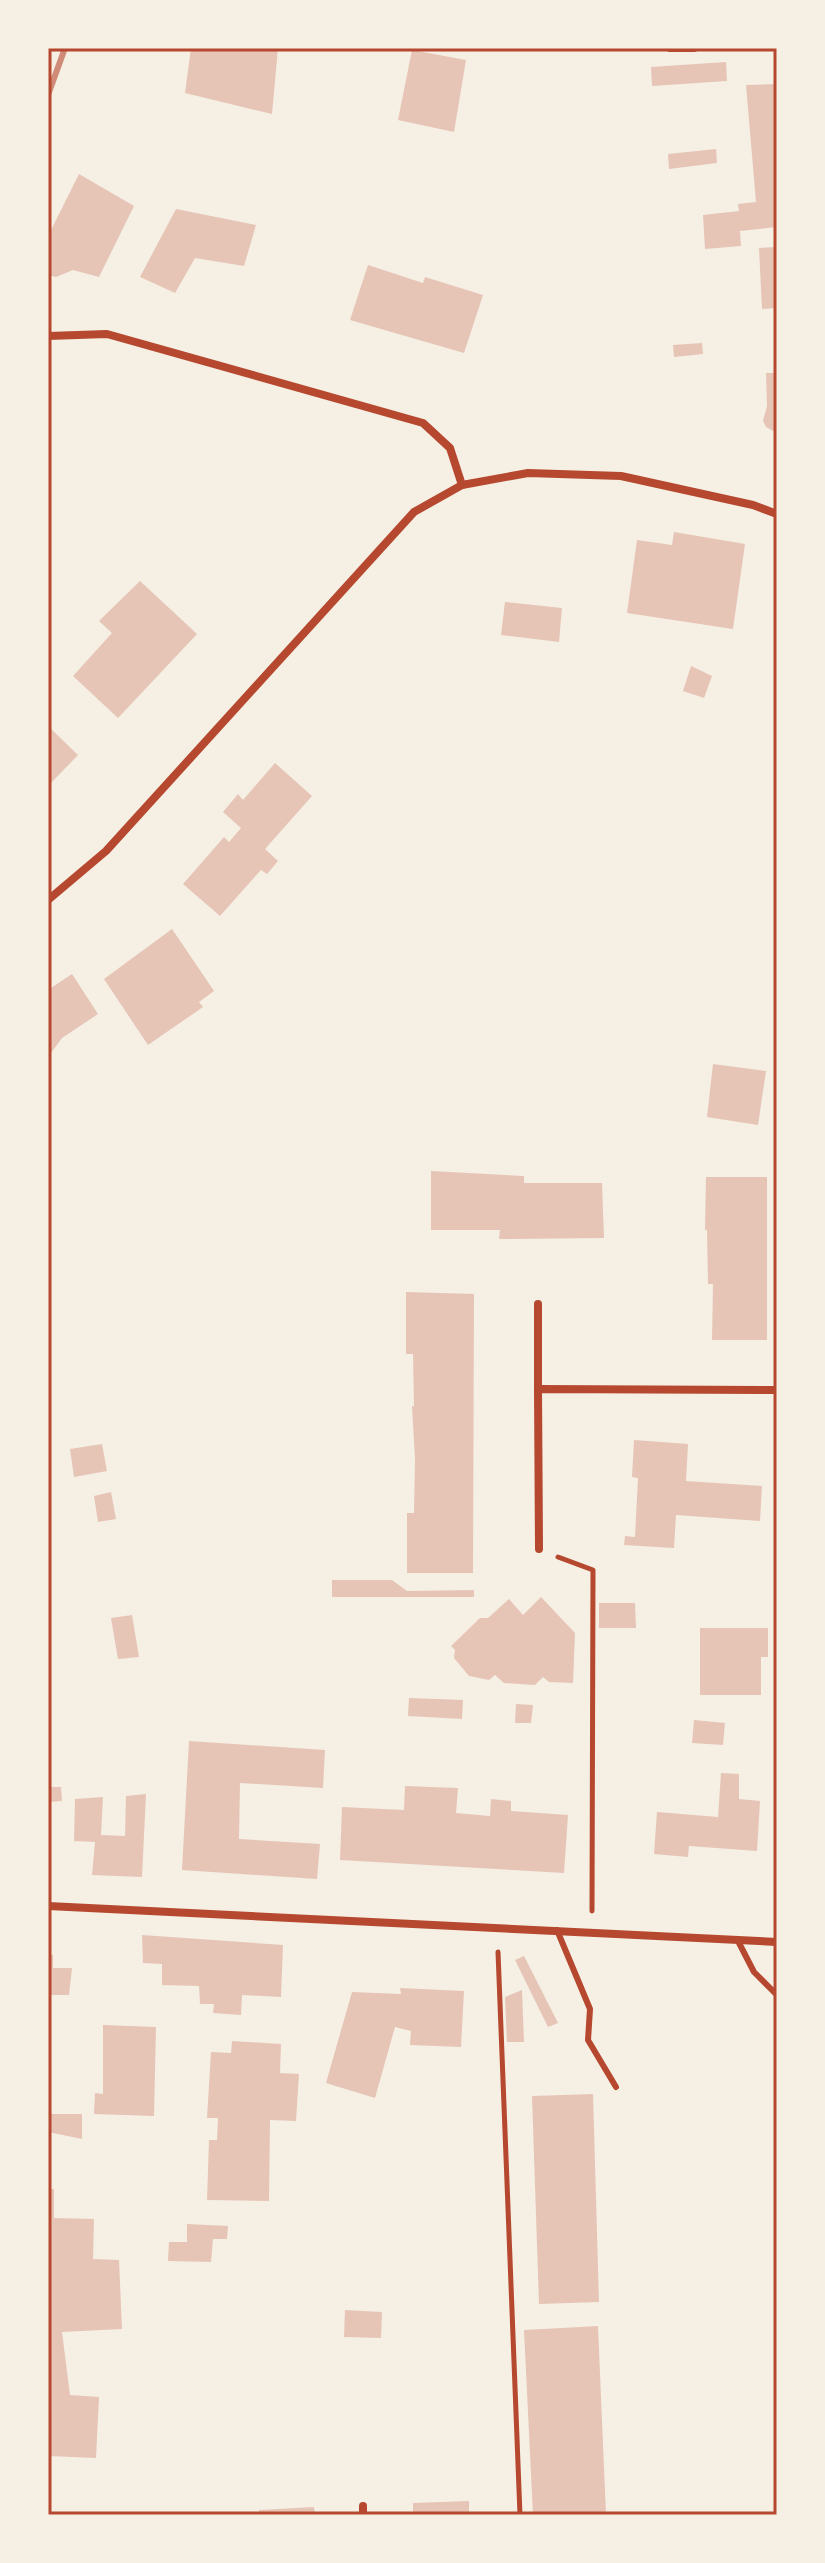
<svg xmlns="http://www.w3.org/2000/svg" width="825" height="2563" font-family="'Zilla Slab',serif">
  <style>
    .building { fill: #e6c5b7 }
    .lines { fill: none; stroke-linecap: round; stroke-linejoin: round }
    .path { stroke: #b5482f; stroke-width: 5 }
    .service { stroke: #b5482f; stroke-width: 6 }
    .minor { stroke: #b5482f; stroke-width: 8 }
    .rail { stroke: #cf8b77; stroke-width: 6 }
    .neatline { fill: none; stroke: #b5482f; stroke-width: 3 }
  </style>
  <rect width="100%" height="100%" fill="#f6efe4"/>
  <!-- building -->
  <g class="building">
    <polygon points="191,48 278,48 272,114 185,93"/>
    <polygon points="412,50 466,60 454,132 398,120"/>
    <polygon points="726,62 727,81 652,86 651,67"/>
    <polygon points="777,84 777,227 740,231 741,246 705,249 703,215 739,211 738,204 756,202 746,85"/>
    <polygon points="716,149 717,163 669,169 668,154"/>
    <polygon points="79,174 134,206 99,277 73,270 56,277 48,275 48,236"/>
    <polygon points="176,209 256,225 244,266 195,258 175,293 140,277"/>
    <polygon points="777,247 777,308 762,309 759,248"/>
    <polygon points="368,265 423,283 425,277 483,295 464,353 350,320"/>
    <polygon points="702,343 703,354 674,357 673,345"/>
    <polygon points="766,373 777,373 777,433 766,427 763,421 767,406"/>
    <polygon points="674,532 745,544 733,629 627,613 637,540 672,545"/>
    <polygon points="140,581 197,634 118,718 73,676 112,633 99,621"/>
    <polygon points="505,602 562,608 559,642 501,635"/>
    <polygon points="691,666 712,676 704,698 683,691"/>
    <polygon points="48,726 78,755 48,786"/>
    <polygon points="275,763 312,796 265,849 278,861 267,874 261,870 220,916 183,884 224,837 229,842 241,828 223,812 238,794 243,800"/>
    <polygon points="172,929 214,991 199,1002 203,1007 148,1045 104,979"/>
    <polygon points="72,974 98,1014 62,1038 48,1057 48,990"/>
    <polygon points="713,1064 766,1071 758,1125 707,1117"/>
    <polygon points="431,1171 524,1176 524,1183 602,1183 604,1238 499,1239 500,1230 431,1230"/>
    <polygon points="706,1177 767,1177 767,1340 712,1340 713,1284 708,1284 707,1230 705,1230"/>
    <polygon points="406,1292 474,1294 473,1573 407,1573 407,1513 414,1513 415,1459 412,1406 414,1406 413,1354 406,1354"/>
    <polygon points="634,1440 688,1444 686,1481 762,1486 760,1521 676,1515 674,1548 624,1545 625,1536 635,1537 638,1478 632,1477"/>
    <polygon points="102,1444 107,1471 74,1477 70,1449"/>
    <polygon points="111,1492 116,1519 98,1522 94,1496"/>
    <polygon points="332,1580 392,1580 407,1591 474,1590 474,1597 332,1597"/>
    <polygon points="541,1597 575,1633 573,1683 549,1682 543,1677 535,1685 504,1683 495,1675 489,1680 469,1676 454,1658 455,1650 451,1646 480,1618 488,1618 509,1599 523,1615"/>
    <polygon points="599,1603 635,1603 636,1628 599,1628"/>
    <polygon points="132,1615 139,1657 118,1659 111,1618"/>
    <polygon points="700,1628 768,1628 768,1657 761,1657 761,1695 700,1695"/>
    <polygon points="409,1698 463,1700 462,1719 408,1716"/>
    <polygon points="516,1704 533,1705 531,1723 515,1723"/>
    <polygon points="694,1720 725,1723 723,1745 692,1743"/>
    <polygon points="189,1741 325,1750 323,1788 240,1783 239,1839 320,1844 317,1879 182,1870"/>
    <polygon points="721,1773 739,1774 739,1799 760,1801 757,1851 689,1846 688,1857 654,1854 657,1812 718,1817"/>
    <polygon points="405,1786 458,1788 456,1813 490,1816 491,1799 511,1801 511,1811 568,1815 564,1873 340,1860 342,1807 404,1810"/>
    <polygon points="48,1787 61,1787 62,1801 48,1802"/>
    <polygon points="146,1794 142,1877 92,1875 95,1842 74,1841 75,1799 103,1797 101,1835 125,1836 126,1796"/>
    <polygon points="142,1935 283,1945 281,1997 242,1995 241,2015 213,2013 214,2004 200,2004 199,1986 162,1985 162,1964 143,1963"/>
    <polygon points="48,1954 53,1955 53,1968 72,1968 69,1995 48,1995"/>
    <polygon points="524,1956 558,2023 548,2027 515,1960"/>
    <polygon points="400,1988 464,1991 461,2047 410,2045 411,2031 395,2027 375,2098 326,2083 352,1992 401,1994"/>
    <polygon points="522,1990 524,2042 507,2042 505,1997"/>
    <polygon points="103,2025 156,2027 154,2116 94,2114 95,2093 103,2094"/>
    <polygon points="232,2041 281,2044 280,2073 299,2074 296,2121 270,2120 269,2201 207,2200 209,2140 217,2140 218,2118 207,2118 211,2052 231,2053"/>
    <polygon points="593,2094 599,2302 539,2304 532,2096"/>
    <polygon points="48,2114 82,2114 82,2139 48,2132"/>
    <polygon points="48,2189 54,2189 54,2218 94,2219 93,2259 119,2260 122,2329 62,2332 70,2395 99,2397 96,2458 48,2456"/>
    <polygon points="187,2224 228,2226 227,2239 213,2239 211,2262 168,2261 169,2242 187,2242"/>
    <polygon points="345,2310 382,2312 381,2338 344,2337"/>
    <polygon points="598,2326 606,2515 533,2515 524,2330"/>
    <polygon points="469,2501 469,2515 413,2515 413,2503"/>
    <polygon points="314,2507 315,2515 259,2515 259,2510"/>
  </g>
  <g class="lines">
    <!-- path -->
    <g class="path">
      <polyline points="558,1557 593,1570 592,1911"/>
      <polyline points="498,1952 520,2515"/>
    </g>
    <!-- service -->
    <g class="service">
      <polyline points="557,1930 590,2009 588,2040 616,2087"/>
      <polyline points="738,1941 754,1972 777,1995"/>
    </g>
    <!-- minor -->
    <g class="minor">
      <polyline points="670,48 694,48"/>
      <polyline points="48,336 107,334 423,423 450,448 462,485"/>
      <polyline points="48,900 106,851 414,512 462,485 528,473 621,476 753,505 777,514"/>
      <polyline points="538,1389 538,1304"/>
      <polyline points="539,1549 538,1389 777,1390"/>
      <polyline points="48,1906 777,1942"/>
      <polyline points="363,2506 363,2515"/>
    </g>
    <!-- rail -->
    <polyline class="rail" points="48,95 65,48"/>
  </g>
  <!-- border -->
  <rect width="825" height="2563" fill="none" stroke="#f6efe4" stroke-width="100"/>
  <rect x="50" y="50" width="725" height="2463" class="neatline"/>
</svg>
